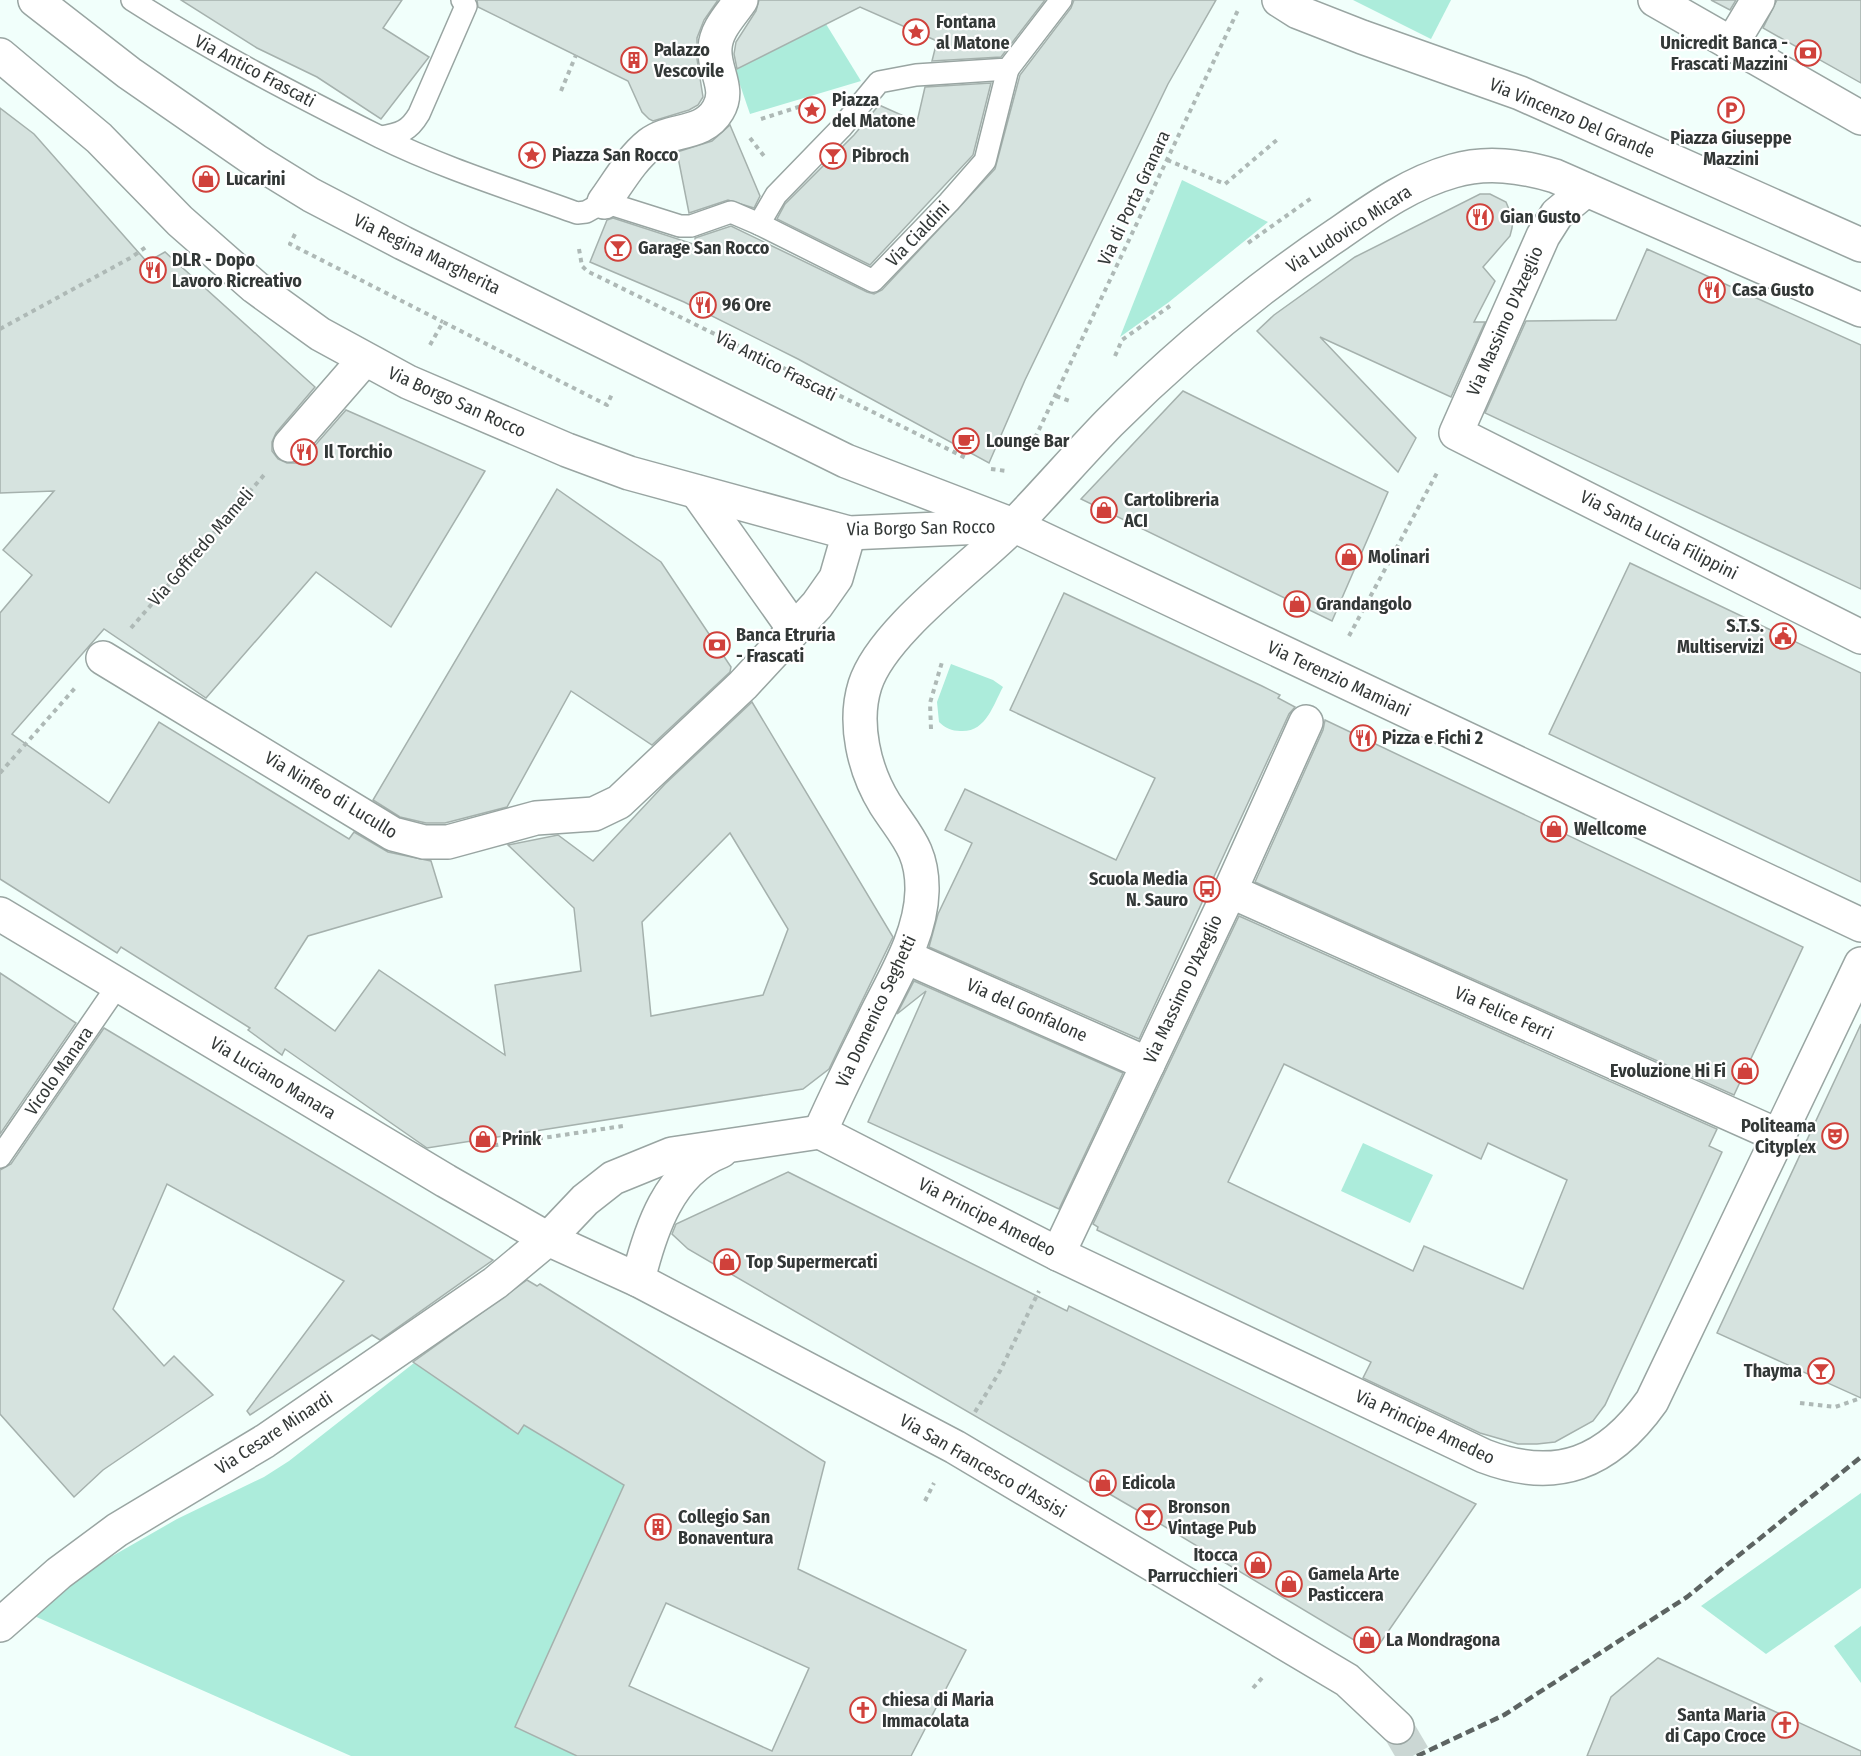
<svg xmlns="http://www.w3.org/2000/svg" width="1861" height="1756" font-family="'Fira Sans Condensed',sans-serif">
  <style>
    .green { fill: #acecdb }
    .building { fill: #d6e3df; stroke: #a5b1ad; stroke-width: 1.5; fill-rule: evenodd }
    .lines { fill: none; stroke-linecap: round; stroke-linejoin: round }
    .primary-tunnel { stroke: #cbd7d4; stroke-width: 33; stroke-dasharray: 33 16; stroke-linecap: butt }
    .lane-casing { stroke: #99a5a2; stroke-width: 24 }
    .street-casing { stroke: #99a5a2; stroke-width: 36 }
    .primary-casing { stroke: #99a5a2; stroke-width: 36 }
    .path { stroke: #aeb9b6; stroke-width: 4; stroke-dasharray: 4.5 4.5; stroke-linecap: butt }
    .lane { stroke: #fff; stroke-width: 21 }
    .street { stroke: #fff; stroke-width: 33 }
    .primary { stroke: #fff; stroke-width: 33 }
    .rail { stroke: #5d6462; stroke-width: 4.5; stroke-dasharray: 9 4.5; stroke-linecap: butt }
    .labels { text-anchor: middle; stroke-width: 4.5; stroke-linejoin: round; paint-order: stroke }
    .poi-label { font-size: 18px; font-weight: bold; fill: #333837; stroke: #fff; text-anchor: start }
    .street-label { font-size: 18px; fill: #333837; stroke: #fff }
  </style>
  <rect width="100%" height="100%" fill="#f1fffb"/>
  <!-- green -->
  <g class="green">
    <polygon points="1353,0 1451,0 1431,39"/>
    <polygon points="826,24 861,81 750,114 735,70"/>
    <polygon points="1182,180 1268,222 1169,302 1120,337"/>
    <path d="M951,664L993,680L1003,687C993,705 986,733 960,731C952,731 945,728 939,722L937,702Z"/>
    <polygon points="1363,1143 1433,1175 1410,1223 1341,1191"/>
    <polygon points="414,1363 518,1434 524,1425 587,1463 651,1454 623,1487 515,1727 577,1756 351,1756 32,1615 102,1562 177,1519 264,1477 289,1461"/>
    <polygon points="1861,1493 1861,1588 1766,1654 1701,1606"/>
    <polygon points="1861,1626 1861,1683 1834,1646"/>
  </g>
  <!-- building -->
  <g class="building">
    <polygon points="181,0 402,0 383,28 429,57 381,119 317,77 257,48"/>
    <polygon points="477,0 718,0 704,20 697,38 697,59 703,97 698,105 689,110 653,121 649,119 642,112 628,81 478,7"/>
    <polygon points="759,0 1045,0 1001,57 932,61 937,41 860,7 737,69 734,54 736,42 756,11"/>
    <polygon points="1074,0 1216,0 1168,84 1025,380 989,463 798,359 684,302 590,262 607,220 613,218 696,245 695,238 731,226 867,292 874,294 882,290 995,169 1020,75 1071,8"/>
    <polygon points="1711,0 1736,0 1730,10"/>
    <polygon points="1777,0 1861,0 1861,83 1763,28"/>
    <polygon points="991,83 973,155 870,265 777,219 785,204 854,135 879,105 917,122 925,87"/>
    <path d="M0,108L34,134L147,262L165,252L315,387L276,433L272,442V451L278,459L287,463H296L304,458L346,410L485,471L391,627L316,572L206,698L104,629L12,734L109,803L159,722L349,839L354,832L388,852L431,861L442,897L308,936L275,988L335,1031L379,970L505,1055L495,985L581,971L574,908L508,845L558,835L593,861L665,784L752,702L893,937L829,1069L803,1089L427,1148L285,1049L282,1055L248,1030L250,1028L121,947L117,953L0,879V613L32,575L3,550L54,491L0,493ZM730,833L788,929L763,995L651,1016L642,922Z"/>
    <polygon points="730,125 760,196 754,208 728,200 689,213 677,152 712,141"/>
    <polygon points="1480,194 1490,194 1506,202 1513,219 1512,228 1510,236 1483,267 1495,281 1474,322 1485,322 1451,397 1320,337 1416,438 1398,472 1257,331 1274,315 1355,257"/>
    <polygon points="1647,249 1861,345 1861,589 1485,413 1526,321 1616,320"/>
    <polygon points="1183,391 1388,492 1332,621 1081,499"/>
    <polygon points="557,489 661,562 731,667 730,672 652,745 571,691 507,807 445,823 426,823 400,817 373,800"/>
    <polygon points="1630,563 1861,673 1861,882 1549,734"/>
    <polygon points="1064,593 1262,686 1280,695 1278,698 1295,707 1289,714 1139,1039 929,947 938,914 972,843 945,830 965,789 1116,860 1155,778 1010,710"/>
    <polygon points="1325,720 1803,947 1734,1095 1255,882 1323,730"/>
    <path d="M1239,916L1717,1129L1709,1146L1722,1152L1605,1405L1593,1421L1555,1442L1537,1444H1518L1480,1433L1363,1378L1371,1362L1097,1230L1098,1227L1093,1224ZM1284,1064L1481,1159L1488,1143L1567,1180L1523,1289L1424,1246L1413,1271L1228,1182Z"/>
    <polygon points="0,973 76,1023 0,1134"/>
    <polygon points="914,981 1123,1073 1059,1209 868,1122 926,991 897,1014"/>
    <polygon points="1861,1024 1861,1398 1717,1333"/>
    <polygon points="104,1028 493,1260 380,1340 372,1335 250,1415 247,1411 344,1281 167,1184 113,1309 164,1366 174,1356 213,1395 103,1470 74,1497 0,1414 0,1170 11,1164"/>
    <polygon points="788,1172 1067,1311 1069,1306 1476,1504 1374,1652 1137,1510 688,1249 672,1234 676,1224"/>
    <path d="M527,1280L537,1286L540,1284L825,1462L798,1569L966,1650L911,1756H577L515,1727L624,1485L524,1425L518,1434L413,1362ZM666,1603L809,1668L772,1751L629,1686Z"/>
    <polygon points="1658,1658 1861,1751 1861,1756 1587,1756 1611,1697"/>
  </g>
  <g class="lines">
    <!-- primary-tunnel -->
    <polyline class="primary-tunnel" points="1397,1727 1414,1756"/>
    <!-- lane casing -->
    <g class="lane-casing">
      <g id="lane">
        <path d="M132,0C211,51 296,95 380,137C443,168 511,189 577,213L586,212L604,202L680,226H691L731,212L759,224L776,195L841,128L879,82L916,75L1008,69L1061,0"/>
        <path d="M381,137C400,134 409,131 419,114L466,6L462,0"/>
        <polyline points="759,224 873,281 949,202 985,161 1008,69"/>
        <polyline points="0,1157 118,985"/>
      </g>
    </g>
    <!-- street casing -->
    <g class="street-casing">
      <g id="street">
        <polyline points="35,0 129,73 256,161 311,195 403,243 846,461 1013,525 1861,925"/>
        <polyline points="1279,0 1298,12 1362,37 1520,93 1861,245"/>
        <polyline points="1655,0 1861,118"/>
        <polyline points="1731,45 1758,0"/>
        <polyline points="0,55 99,138 180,221 255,287 320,334 408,382 567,450 629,473 849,533 1006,526"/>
        <polyline points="1586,190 1557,214 1543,236 1456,433 1861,637"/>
        <path d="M604,202C618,183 631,159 650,144C671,128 703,136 718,110C731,89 713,70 715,48C716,29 731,15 741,0"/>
        <polyline points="290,445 364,360"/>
        <polyline points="697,492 794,629"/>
        <polyline points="103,658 393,834 424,842 448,842 536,818 594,814 619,802 743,685 817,605 836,578 849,533"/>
        <polyline points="1230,891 1777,1135"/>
        <polyline points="906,957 1148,1064"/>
        <path d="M820,1132C838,1091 858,1052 877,1013C896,975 921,934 922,891C923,850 905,835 885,804C864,770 853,723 865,685C882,631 974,566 1015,524C1047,491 1077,456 1109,423C1179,353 1256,289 1338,234C1374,209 1410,183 1453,171C1487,161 1521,166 1555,176L1861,310"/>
        <path d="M820,1132L1058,1254L1484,1456C1557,1484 1608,1463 1652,1401L1861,964"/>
        <polyline points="1058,1254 1230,891 1306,722"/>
        <path d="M638,1280C650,1231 669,1171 721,1151"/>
        <polyline points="0,1625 59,1573 117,1530 265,1441 495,1283 548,1239 585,1200 613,1178 672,1154 820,1132"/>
      </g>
    </g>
    <!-- primary casing -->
    <g class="primary-casing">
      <polyline id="primary" points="0,914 446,1181 548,1239 638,1280 955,1447 1347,1680 1397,1727"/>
    </g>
    <!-- path -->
    <g class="path">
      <polyline points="561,91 576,55"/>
      <polyline points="761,119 814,102"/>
      <polyline points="750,138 764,156"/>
      <polyline points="1167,160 1225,184 1278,139"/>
      <polyline points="295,234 290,244 443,322"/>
      <polyline points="1248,243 1313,197"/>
      <polyline points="579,249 582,266 587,271 968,459"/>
      <polyline points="0,329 132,257 146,247"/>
      <polyline points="430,345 443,322 607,405 612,394"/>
      <polyline points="1115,356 1122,340 1170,306"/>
      <polyline points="1056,396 1070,401"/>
      <polyline points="1035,438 1239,8"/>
      <polyline points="991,469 1007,471"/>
      <polyline points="131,628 264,475"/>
      <polyline points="1349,636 1438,471"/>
      <polyline points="931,729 930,703 942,662"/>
      <polyline points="0,773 75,688"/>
      <polyline points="476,1148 623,1126"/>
      <polyline points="1800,1403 1835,1407 1861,1398"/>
      <polyline points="975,1412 1000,1371 1039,1291"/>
      <polyline points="925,1501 934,1483"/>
      <polyline points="1253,1688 1262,1678"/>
    </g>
    <!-- lane -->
    <use href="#lane" class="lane"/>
    <!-- street -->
    <use href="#street" class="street"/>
    <!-- primary -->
    <use href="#primary" class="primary"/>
    <!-- rail -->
    <polyline class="rail" points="1417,1756 1504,1715 1687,1597 1861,1457"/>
  </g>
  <!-- icons -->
  <defs>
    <g id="sight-ring" transform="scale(1.35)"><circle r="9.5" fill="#fff" stroke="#d0413b" stroke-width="1.5"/><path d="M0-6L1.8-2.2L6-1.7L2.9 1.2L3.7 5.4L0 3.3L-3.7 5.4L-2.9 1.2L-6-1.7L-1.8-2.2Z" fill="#d0413b"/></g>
    <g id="bank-ring" transform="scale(1.35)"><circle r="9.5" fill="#fff" stroke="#d0413b" stroke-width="1.5"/><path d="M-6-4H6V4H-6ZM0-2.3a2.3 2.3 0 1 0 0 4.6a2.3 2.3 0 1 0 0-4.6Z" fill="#d0413b"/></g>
    <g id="building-ring" transform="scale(1.35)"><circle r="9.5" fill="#fff" stroke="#d0413b" stroke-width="1.5"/><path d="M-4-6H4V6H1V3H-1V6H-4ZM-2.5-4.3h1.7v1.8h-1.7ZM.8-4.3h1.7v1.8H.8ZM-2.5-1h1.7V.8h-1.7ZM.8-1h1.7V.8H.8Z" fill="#d0413b"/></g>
    <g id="parking-ring" transform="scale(1.35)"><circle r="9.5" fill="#fff" stroke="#d0413b" stroke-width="1.5"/><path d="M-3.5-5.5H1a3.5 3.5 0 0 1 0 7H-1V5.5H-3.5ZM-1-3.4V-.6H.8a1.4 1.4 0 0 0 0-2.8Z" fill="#d0413b"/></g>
    <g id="bar-ring" transform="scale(1.35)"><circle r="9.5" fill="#fff" stroke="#d0413b" stroke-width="1.5"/><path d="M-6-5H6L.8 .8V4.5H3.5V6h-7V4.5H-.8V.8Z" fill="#d0413b"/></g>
    <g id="shop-ring" transform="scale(1.35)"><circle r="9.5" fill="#fff" stroke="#d0413b" stroke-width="1.5"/><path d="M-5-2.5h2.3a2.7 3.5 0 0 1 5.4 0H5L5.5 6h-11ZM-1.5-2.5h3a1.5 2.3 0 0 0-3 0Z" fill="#d0413b"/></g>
    <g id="restaurant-ring" transform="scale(1.35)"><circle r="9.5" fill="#fff" stroke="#d0413b" stroke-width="1.5"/><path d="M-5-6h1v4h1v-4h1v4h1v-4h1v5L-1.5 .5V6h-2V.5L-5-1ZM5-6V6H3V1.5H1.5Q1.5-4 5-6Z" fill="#d0413b"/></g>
    <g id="cafe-ring" transform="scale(1.35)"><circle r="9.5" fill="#fff" stroke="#d0413b" stroke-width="1.5"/><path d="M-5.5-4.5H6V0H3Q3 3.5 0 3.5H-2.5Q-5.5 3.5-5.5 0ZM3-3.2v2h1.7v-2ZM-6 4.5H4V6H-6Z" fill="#d0413b"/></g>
    <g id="civic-ring" transform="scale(1.35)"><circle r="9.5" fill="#fff" stroke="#d0413b" stroke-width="1.5"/><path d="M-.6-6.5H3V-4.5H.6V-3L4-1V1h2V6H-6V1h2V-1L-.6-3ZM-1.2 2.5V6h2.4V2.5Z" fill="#d0413b"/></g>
    <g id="bus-ring" transform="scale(1.35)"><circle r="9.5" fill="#fff" stroke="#d0413b" stroke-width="1.5"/><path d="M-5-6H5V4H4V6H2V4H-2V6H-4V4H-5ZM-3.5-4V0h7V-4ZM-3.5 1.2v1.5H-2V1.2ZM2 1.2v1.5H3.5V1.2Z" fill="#d0413b"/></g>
    <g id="theatre-ring" transform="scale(1.35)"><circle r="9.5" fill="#fff" stroke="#d0413b" stroke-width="1.5"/><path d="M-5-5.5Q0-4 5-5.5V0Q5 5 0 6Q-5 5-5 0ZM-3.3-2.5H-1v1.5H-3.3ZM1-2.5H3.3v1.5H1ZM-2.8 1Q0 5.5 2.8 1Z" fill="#d0413b"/></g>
    <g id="church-ring" transform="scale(1.35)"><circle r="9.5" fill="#fff" stroke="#d0413b" stroke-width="1.5"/><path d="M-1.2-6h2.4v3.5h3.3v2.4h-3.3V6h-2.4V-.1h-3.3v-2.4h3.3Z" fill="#d0413b"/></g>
  </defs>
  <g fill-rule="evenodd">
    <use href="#sight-ring" x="916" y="32"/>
    <use href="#bank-ring" x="1808" y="53"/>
    <use href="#building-ring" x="634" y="60"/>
    <use href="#sight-ring" x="812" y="110"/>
    <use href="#parking-ring" x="1731" y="110"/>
    <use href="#sight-ring" x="532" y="155"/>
    <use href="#bar-ring" x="833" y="156"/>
    <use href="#shop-ring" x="206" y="179"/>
    <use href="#restaurant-ring" x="1480" y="217"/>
    <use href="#bar-ring" x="618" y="248"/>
    <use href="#restaurant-ring" x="153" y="270"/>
    <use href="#restaurant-ring" x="1712" y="290"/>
    <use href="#restaurant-ring" x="703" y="305"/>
    <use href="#cafe-ring" x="966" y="441"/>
    <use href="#restaurant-ring" x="304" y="452"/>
    <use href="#shop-ring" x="1104" y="510"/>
    <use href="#shop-ring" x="1349" y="557"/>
    <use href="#shop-ring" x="1297" y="604"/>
    <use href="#civic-ring" x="1783" y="636"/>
    <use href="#bank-ring" x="717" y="645"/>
    <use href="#restaurant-ring" x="1363" y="738"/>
    <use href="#shop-ring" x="1554" y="829"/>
    <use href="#bus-ring" x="1207" y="889"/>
    <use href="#shop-ring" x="1745" y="1071"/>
    <use href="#theatre-ring" x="1835" y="1136"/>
    <use href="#shop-ring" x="483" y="1139"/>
    <use href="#shop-ring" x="727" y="1262"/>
    <use href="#bar-ring" x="1821" y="1371"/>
    <use href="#shop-ring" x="1103" y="1483"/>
    <use href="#bar-ring" x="1149" y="1517"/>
    <use href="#building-ring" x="658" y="1527"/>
    <use href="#shop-ring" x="1258" y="1565"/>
    <use href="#shop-ring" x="1289" y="1584"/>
    <use href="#shop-ring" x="1367" y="1640"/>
    <use href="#church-ring" x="863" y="1710"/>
    <use href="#church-ring" x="1785" y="1725"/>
  </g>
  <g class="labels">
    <!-- poi labels -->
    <g class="poi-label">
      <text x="936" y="28">Fontana<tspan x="936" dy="21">al Matone</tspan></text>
      <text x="1788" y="49" text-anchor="end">Unicredit Banca -<tspan x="1788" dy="21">Frascati Mazzini</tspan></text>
      <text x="654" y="56">Palazzo<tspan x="654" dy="21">Vescovile</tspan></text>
      <text x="832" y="106">Piazza<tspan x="832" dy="21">del Matone</tspan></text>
      <text x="1731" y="144" text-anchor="middle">Piazza Giuseppe<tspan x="1731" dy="21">Mazzini</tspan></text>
      <text x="552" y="161">Piazza San Rocco</text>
      <text x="852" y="162">Pibroch</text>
      <text x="226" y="185">Lucarini</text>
      <text x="1500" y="223">Gian Gusto</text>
      <text x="638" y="254">Garage San Rocco</text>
      <text x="172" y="266">DLR - Dopo<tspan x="172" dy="21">Lavoro Ricreativo</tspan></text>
      <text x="1732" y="296">Casa Gusto</text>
      <text x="722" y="311">96 Ore</text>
      <text x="986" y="447">Lounge Bar</text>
      <text x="324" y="458">Il Torchio</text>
      <text x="1124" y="506">Cartolibreria<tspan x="1124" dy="21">ACI</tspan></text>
      <text x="1368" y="563">Molinari</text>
      <text x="1316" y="610">Grandangolo</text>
      <text x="1764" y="632" text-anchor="end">S.T.S.<tspan x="1764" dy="21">Multiservizi</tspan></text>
      <text x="736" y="641">Banca Etruria<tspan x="736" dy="21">- Frascati</tspan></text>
      <text x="1382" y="744">Pizza e Fichi 2</text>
      <text x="1574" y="835">Wellcome</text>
      <text x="1188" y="885" text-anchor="end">Scuola Media<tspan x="1188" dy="21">N. Sauro</tspan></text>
      <text x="1726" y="1077" text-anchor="end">Evoluzione Hi Fi</text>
      <text x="1816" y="1132" text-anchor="end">Politeama<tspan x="1816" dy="21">Cityplex</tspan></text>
      <text x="502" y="1145">Prink</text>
      <text x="746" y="1268">Top Supermercati</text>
      <text x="1802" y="1377" text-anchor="end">Thayma</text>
      <text x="1122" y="1489">Edicola</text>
      <text x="1168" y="1513">Bronson<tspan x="1168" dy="21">Vintage Pub</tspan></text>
      <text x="678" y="1523">Collegio San<tspan x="678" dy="21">Bonaventura</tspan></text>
      <text x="1238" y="1561" text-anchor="end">Itocca<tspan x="1238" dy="21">Parrucchieri</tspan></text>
      <text x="1308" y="1580">Gamela Arte<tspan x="1308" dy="21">Pasticcera</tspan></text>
      <text x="1386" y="1646">La Mondragona</text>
      <text x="882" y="1706">chiesa di Maria<tspan x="882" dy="21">Immacolata</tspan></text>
      <text x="1766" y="1721" text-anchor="end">Santa Maria<tspan x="1766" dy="21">di Capo Croce</tspan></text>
    </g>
    <!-- street labels -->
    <g class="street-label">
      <text transform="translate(255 71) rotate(28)" y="6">Via Antico Frascati</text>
      <text transform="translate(1572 118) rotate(23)" y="6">Via Vincenzo Del Grande</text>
      <text transform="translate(1134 198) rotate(-65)" y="6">Via di Porta Granara</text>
      <text transform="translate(1349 229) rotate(-33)" y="6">Via Ludovico Micara</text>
      <text transform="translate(918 234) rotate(-46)" y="6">Via Cialdini</text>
      <text transform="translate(427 254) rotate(26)" y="6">Via Regina Margherita</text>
      <text transform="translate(1505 321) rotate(-66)" y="6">Via Massimo D'Azeglio</text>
      <text transform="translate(776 366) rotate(27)" y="6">Via Antico Frascati</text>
      <text transform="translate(457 402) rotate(24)" y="6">Via Borgo San Rocco</text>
      <text transform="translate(921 528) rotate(-1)" y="6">Via Borgo San Rocco</text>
      <text transform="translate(1659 535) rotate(27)" y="6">Via Santa Lucia Filippini</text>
      <text transform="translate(201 547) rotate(-49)" y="6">Via Goffredo Mameli</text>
      <text transform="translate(1339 679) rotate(25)" y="6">Via Terenzio Mamiani</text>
      <text transform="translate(331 795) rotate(31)" y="6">Via Ninfeo di Lucullo</text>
      <text transform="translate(1183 989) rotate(-65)" y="6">Via Massimo D'Azeglio</text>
      <text transform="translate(1027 1010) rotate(24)" y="6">Via del Gonfalone</text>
      <text transform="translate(876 1011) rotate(-65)" y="6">Via Domenico Seghetti</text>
      <text transform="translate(1504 1013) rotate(24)" y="6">Via Felice Ferri</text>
      <text transform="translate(59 1071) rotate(-55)" y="6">Vicolo Manara</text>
      <text transform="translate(273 1078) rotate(31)" y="6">Via Luciano Manara</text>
      <text transform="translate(987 1217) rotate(27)" y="6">Via Principe Amedeo</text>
      <text transform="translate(1425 1427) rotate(25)" y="6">Via Principe Amedeo</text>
      <text transform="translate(274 1433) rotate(-33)" y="6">Via Cesare Minardi</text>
      <text transform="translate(983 1466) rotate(30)" y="6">Via San Francesco d'Assisi</text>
    </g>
  </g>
</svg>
